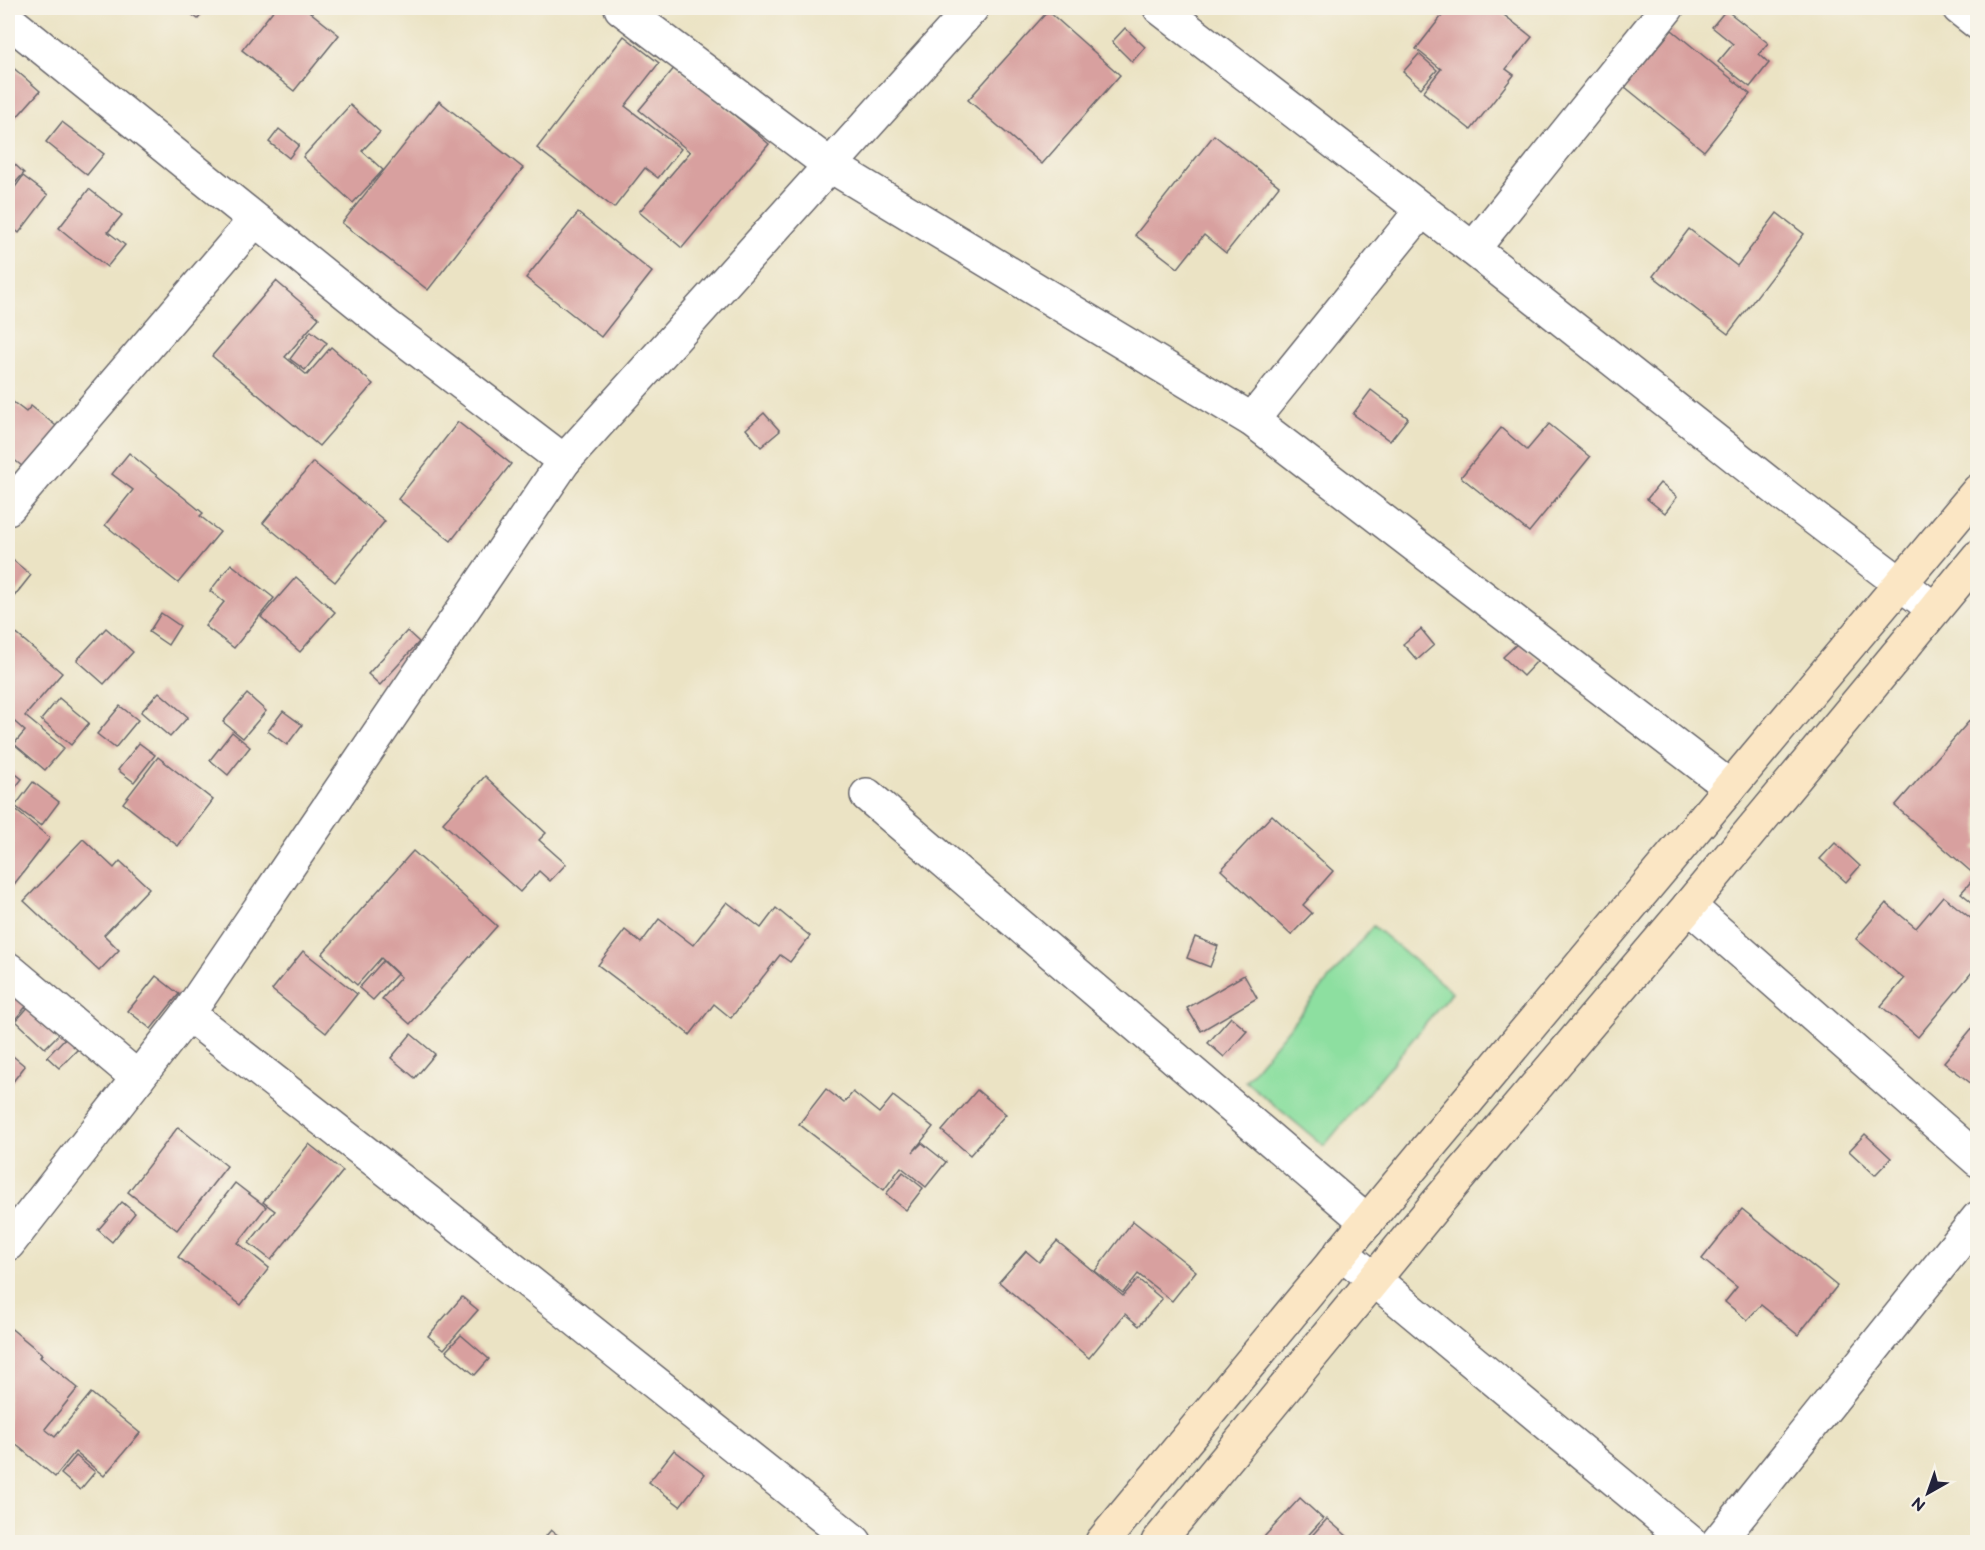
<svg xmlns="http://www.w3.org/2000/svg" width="1985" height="1550" font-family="'Balsamiq Sans',sans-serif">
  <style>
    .green { fill: #8ddfa0; stroke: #58806e; stroke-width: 1.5 }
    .building { fill: #d8a09f }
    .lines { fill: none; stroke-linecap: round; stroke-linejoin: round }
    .street-casing { stroke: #68666b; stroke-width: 36 }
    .secondary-casing { stroke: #68666b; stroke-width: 36 }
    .street { stroke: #fff; stroke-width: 33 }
    .secondary { stroke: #fbe6c4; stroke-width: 33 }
  </style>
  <rect width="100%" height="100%" fill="#f7f3e8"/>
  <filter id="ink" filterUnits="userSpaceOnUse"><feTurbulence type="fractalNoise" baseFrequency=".0167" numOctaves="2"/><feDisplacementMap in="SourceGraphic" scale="12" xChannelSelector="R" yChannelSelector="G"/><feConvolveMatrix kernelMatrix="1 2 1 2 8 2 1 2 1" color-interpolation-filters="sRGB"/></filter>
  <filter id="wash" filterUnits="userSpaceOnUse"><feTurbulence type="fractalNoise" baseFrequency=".008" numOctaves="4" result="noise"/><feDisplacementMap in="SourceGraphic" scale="24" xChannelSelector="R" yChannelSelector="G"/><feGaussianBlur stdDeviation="1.35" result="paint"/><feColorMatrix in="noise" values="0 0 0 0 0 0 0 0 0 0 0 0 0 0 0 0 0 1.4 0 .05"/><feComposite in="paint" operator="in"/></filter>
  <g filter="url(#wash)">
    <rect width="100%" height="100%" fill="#ebe3c4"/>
    <!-- green -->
    <polygon class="green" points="1373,926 1452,992 1324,1146 1245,1081"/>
    <g id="blocks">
      <!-- building -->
      <g class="building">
        <polygon points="183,8 207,8 198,19"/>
        <polygon points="275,8 305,8 339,35 294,91 242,50"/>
        <polygon points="1448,8 1495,8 1532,37 1506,69 1514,75 1471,130 1423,92 1441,69 1416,49"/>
        <polygon points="1726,10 1768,43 1759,54 1769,63 1750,87 1718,62 1733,44 1712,27"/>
        <polygon points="1048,11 1120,75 1042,164 968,100"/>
        <polygon points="1125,28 1145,47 1132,62 1112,42"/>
        <polygon points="1672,30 1750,94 1704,151 1625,87"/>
        <polygon points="624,36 659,63 625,106 681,149 658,178 645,168 614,208 537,148"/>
        <polygon points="1419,54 1437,70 1421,88 1403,72"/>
        <polygon points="10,65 40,91 8,127 8,69"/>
        <polygon points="676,66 769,144 682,248 639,212 690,152 639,110"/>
        <polygon points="439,101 523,168 428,290 342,223"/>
        <polygon points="350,105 380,132 362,151 383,170 353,203 303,157"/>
        <polygon points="62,122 104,154 87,175 46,142"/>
        <polygon points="279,129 299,145 289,158 269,142"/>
        <polygon points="1214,135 1279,186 1226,253 1204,235 1178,268 1135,235"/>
        <polygon points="8,158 24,173 8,191"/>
        <polygon points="23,176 48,195 19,233 8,224 8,197"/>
        <polygon points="89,189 122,215 108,232 125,245 107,267 59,228"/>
        <polygon points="578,213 652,272 601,337 526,278"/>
        <polygon points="1777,213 1804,234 1728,334 1653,276 1689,229 1737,266"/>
        <polygon points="276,281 319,318 285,357 307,375 331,347 373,384 319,446 212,356"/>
        <polygon points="311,331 327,343 305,370 290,359"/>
        <polygon points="1371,390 1408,418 1390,441 1353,414"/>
        <polygon points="13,402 26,412 31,406 60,429 27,470 8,455 8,409"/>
        <polygon points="764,413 780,431 761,447 746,429"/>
        <polygon points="458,422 511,464 451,541 398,499"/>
        <polygon points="1549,424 1590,457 1529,532 1461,477 1501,428 1527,450"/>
        <polygon points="129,453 203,513 200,516 220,532 178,583 105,525 133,490 112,474"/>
        <polygon points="313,462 385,521 335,582 263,523"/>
        <polygon points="1660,483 1677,497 1665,513 1647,499"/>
        <polygon points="9,557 31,575 8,604 8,560"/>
        <polygon points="231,564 274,598 234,648 205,626 224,602 210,591"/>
        <polygon points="296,577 335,612 300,652 261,617"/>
        <polygon points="161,613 180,626 168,645 149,632"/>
        <polygon points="106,628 133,652 104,684 77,660"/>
        <polygon points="1421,629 1434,645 1417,660 1403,644"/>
        <polygon points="12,630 62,673 25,716 64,748 45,770 14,744 25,731 8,716 8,635"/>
        <polygon points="407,631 419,642 380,685 368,674"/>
        <polygon points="1519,642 1538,660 1523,676 1503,657"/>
        <polygon points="159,692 188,717 170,737 141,712"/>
        <polygon points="247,694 266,711 243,738 223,722"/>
        <polygon points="59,698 89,723 71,745 41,720"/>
        <polygon points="120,706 138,720 115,748 97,734"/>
        <polygon points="283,711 302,725 287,745 268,731"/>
        <polygon points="1978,711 1978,844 1973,848 1978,852 1978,907 1961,893 1976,876 1895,806"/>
        <polygon points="232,732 250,747 228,775 210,760"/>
        <polygon points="139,743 155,755 134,782 118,770"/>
        <polygon points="158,757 213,800 178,846 123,803"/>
        <polygon points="8,768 22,779 8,797"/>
        <polygon points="485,776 546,833 539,840 566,864 550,881 539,871 520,892 443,823"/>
        <polygon points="33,782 59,802 41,826 15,806"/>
        <polygon points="8,804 50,838 8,892"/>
        <polygon points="1272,815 1333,871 1303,905 1312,913 1291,935 1221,870"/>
        <polygon points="83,839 114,868 120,861 149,888 104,935 119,950 99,971 24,901"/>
        <polygon points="1835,843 1860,866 1846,882 1820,859"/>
        <polygon points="413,851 497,926 410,1024 382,999 401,977 381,958 357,985 322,954"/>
        <polygon points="1943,896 1978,924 1978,965 1918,1037 1881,1006 1904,979 1856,939 1886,903 1916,928"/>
        <polygon points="727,902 761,928 776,908 810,936 790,962 780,955 731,1018 714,1004 690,1035 598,965 625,930 641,943 659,919 693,945"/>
        <polygon points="1195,937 1218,946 1210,967 1187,958"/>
        <polygon points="303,951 357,994 326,1033 272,990"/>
        <polygon points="383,961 397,974 373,1000 359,988"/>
        <polygon points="1244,975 1257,998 1201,1031 1187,1008"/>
        <polygon points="156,976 179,994 151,1029 128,1011"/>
        <polygon points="15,991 29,1003 12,1023 8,1020 8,1000"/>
        <polygon points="31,1004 61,1032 45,1048 16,1021"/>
        <polygon points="1231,1017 1247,1031 1224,1057 1208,1043"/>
        <polygon points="1978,1021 1978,1089 1944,1062"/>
        <polygon points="411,1034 435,1054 415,1078 391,1058"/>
        <polygon points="66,1037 79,1048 59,1068 47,1057"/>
        <polygon points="8,1052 25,1066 8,1088"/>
        <polygon points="826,1089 844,1103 853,1092 879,1113 893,1096 933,1127 913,1152 922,1143 946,1162 926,1187 901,1167 884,1190 799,1124"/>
        <polygon points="977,1090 1006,1114 970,1155 942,1131"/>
        <polygon points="178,1127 227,1166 177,1230 128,1192"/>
        <polygon points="1865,1134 1891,1158 1875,1175 1849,1151"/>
        <polygon points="309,1144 343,1171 271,1260 249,1243 275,1211 263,1202"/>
        <polygon points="903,1172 923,1188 906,1210 886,1194"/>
        <polygon points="235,1183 266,1207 238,1243 269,1268 241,1305 178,1257"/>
        <polygon points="122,1202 135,1213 112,1242 98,1230"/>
        <polygon points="1742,1209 1837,1286 1798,1335 1761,1305 1747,1320 1725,1302 1737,1287 1702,1259"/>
        <polygon points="1133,1221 1196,1271 1172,1301 1138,1274 1123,1293 1095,1271"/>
        <polygon points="1057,1241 1123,1296 1138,1279 1162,1299 1139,1326 1125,1314 1089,1358 999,1282 1026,1251 1039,1262"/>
        <polygon points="462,1297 478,1310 444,1349 428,1336"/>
        <polygon points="8,1326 42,1354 40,1357 78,1388 45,1429 55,1437 91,1393 140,1433 104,1476 75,1452 55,1477 8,1438"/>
        <polygon points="461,1335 489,1359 475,1375 446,1351"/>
        <polygon points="674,1450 705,1474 680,1506 649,1482"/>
        <polygon points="76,1456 95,1472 80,1490 61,1474"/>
        <polygon points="1300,1498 1323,1519 1302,1542 1271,1542 1264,1537"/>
        <polygon points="1327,1519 1354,1542 1306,1542"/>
        <polygon points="551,1530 567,1542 541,1542"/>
      </g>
    </g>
  </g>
  <g filter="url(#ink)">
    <use href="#blocks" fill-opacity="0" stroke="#68666b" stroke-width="1.5"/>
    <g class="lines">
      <!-- street casing -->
      <g class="street-casing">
        <g id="street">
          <polyline points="621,8 831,166 1252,420 1730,787"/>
          <polyline points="1160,8 1473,249 1789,499 1934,609"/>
          <polyline points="1959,8 1978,23"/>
          <polyline points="8,20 387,326 564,461"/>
          <polyline points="1473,249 1667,8"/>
          <polyline points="1252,420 1422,210"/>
          <polyline points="8,508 255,220"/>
          <polyline points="867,795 1367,1222"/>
          <polyline points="1689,906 1978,1160"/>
          <polyline points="8,969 138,1078"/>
          <polyline points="188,1014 441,1212 855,1542"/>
          <polyline points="8,1244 188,1014 564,461 972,8"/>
          <polyline points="1341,1252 1690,1542"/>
          <polyline points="1718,1542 1978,1218"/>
        </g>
      </g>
      <!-- secondary casing -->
      <g class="secondary-casing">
        <g id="secondary">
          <polyline points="1102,1542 1427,1149 1978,491"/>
          <polyline points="1158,1542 1437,1203 1689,906 1978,557"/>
        </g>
      </g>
      <!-- street -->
      <use href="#street" class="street"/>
      <!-- secondary -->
      <use href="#secondary" class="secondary"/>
    </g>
  </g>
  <!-- margin -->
  <rect width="1985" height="1550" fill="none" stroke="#f7f3e8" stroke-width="30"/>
  <!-- north arrow -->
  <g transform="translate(1928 1493) rotate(220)" stroke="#f7f3e8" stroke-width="4.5" paint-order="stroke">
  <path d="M0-4.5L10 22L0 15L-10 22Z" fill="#22223b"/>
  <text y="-9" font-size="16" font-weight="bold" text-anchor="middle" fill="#22223b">N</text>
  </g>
</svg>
